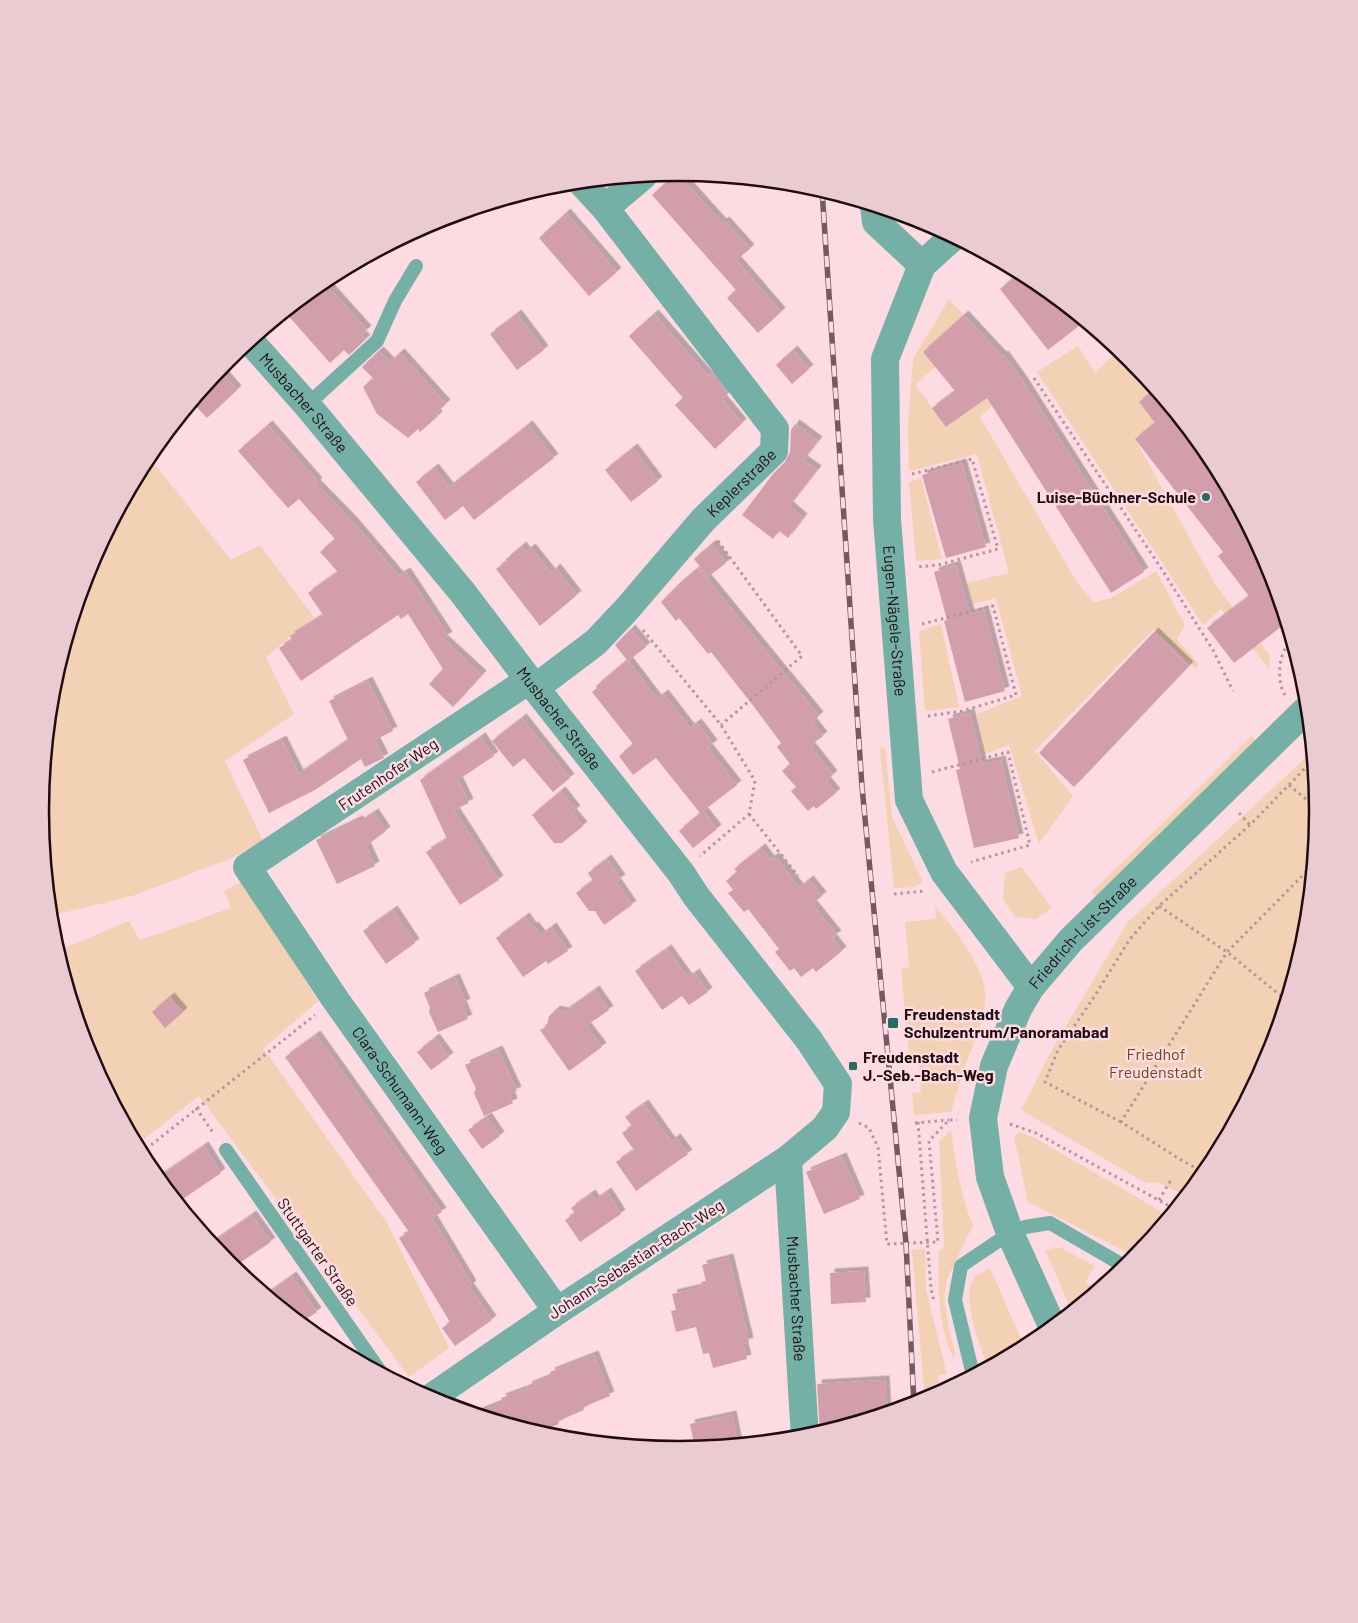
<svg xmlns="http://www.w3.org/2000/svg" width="1358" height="1623" font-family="Barlow,sans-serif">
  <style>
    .green { fill: #f2d1b5 }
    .building { fill: #d39eab; filter: url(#shadow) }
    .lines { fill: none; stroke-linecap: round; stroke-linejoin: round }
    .path { stroke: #b3969d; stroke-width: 3; stroke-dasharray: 2.5 4; stroke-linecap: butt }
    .service { stroke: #74b0a6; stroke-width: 14 }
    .minor { stroke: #74b0a6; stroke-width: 28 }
    .rail-casing { stroke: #725a60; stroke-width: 5.5 }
    .rail { stroke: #fddbe3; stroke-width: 4; stroke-dasharray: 11; stroke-linecap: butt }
    .poi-dot { fill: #256c63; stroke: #fddbe3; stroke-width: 2 }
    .labels { text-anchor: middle; stroke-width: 5; stroke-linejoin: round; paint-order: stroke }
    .street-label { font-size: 16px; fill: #200d12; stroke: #fddbe3 }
    .poi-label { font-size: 16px; font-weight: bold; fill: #200d12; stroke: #fddbe3; text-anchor: start }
    .park-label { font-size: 16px; fill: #754612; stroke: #fddbe3 }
    .rim { fill: none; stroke: #200d12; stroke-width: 2.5 }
  </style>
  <defs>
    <filter id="shadow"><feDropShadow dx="4.5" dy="-4.5" stdDeviation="0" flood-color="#0004"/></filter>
  </defs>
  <rect width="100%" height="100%" fill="#fddbe3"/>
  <!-- green -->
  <g class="green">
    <polygon points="949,299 964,315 923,352 936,366 915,385 947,427 1018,374 1025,385 992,406 980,417 1078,584 1094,602 1111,598 1156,571 1185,625 1177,639 1199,665 1196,669 1154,629 1035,751 1073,796 1039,844 1009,745 984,754 977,714 1022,696 996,598 973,604 967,583 1009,573 977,454 909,471 908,425 913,359"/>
    <polygon points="1078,346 1095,373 1114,355 1117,361 1125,355 1155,389 1139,402 1155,423 1135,439 1215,584 1270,656 1269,669 1221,609 1203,625 1037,372"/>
    <polygon points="145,462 157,467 231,560 260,545 314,617 266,657 294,714 225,761 263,841 232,858 132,896 50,916 40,811 52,687 89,567"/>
    <polygon points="921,478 942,559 916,561 909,482"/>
    <polygon points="941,624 959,707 925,711 919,631"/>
    <polygon points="1252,736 1259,743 1097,896 1091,893"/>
    <path d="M885,747L892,817L922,880C918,890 903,887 894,888L880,748Z"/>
    <polygon points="1312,752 1318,812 1306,936 1269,1056 1210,1167 1186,1196 1160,1183 1144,1182 1021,1110 1054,1046 1128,922"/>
    <polygon points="1022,867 1052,908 1036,919 1015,916 1003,900 1005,873"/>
    <polygon points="243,881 318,1001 263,1049 276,1066 387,1223 449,1348 409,1377 199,1096 144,1139 108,1093 89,1056 57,951 129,921 140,940 231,908 224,891"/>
    <path d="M935,907C953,925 982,965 985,991C988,1018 970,1050 962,1075C958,1087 955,1100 951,1112L914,1115L912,1093L921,1092L918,1058L909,1059L901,968L909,967L905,922L936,919Z"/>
    <path d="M951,1130C956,1163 960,1195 973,1225L947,1279L944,1295L949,1330L956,1355L953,1358C937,1321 938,1289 939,1250L944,1248L939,1142Z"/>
    <path d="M1019,1132L1035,1138L1162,1212C1156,1228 1147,1243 1136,1257L1028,1202L1014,1137Z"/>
    <polygon points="1059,1247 1095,1266 1085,1282 1099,1290 1072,1312 1045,1250"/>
    <polygon points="925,1249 926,1289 947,1374 938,1376 942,1392 925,1401 912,1250"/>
    <path d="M990,1268L1025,1348L1003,1359L986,1363C980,1343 958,1292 976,1276C980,1273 986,1271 990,1268Z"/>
  </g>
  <!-- building -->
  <g class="building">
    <polygon points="677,173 722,223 725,221 750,249 736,260 781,312 758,333 727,298 736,290 652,195"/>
    <polygon points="566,213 617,272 589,296 539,238"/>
    <polygon points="1020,273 1034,280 1084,322 1048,350 1000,289"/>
    <polygon points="323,281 367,330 361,335 366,339 349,355 344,350 330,363 285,312"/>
    <polygon points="517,314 544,350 517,370 490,334"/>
    <polygon points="654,314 708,376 712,373 728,394 722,399 742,423 715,449 675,405 683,398 629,336"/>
    <polygon points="964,315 1002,356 1004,355 1022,380 1144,572 1111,593 987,398 946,427 932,408 955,391 923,352"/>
    <polygon points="793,350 809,369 792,384 776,365"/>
    <polygon points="379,351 390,362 400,353 446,404 436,413 438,416 420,432 418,429 408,438 377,414 363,387 373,378 362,367"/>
    <polygon points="219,369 237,390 207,418 192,402"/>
    <polygon points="1155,389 1210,457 1269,567 1286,623 1234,663 1207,628 1249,596 1218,556 1223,552 1135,439 1155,423 1139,402"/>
    <polygon points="795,424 818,441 803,460 817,470 789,506 803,518 788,538 779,531 773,539 742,515 773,474 785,462 790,452 791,430"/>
    <polygon points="268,425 318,482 316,484 353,522 399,576 406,572 448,636 443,639 482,675 453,707 429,684 443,669 408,614 401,619 398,615 301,681 279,648 292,640 290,636 323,615 308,593 338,572 320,552 335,539 299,499 288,508 238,451"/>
    <polygon points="528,425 554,458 474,520 463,506 445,520 416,482 434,468 449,487"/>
    <polygon points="633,448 658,481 631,502 605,470"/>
    <polygon points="962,463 986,547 946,558 922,475"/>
    <polygon points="712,544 726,563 708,577 694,559"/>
    <polygon points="522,546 526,552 531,548 551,573 556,568 577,595 540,626 496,569 507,561 506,559"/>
    <polygon points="956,565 970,614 984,610 1005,691 965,702 944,621 947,620 934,572"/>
    <polygon points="698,568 819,716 812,722 823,736 810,746 833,775 826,781 836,793 816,809 814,806 808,811 791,791 796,787 782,771 790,764 777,747 781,743 755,708 711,652 708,654 679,618 676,621 661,602 680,583"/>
    <polygon points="631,629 646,647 628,661 657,699 664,694 690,728 697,723 713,744 708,748 737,785 703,811 717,829 693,848 679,831 700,813 656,758 633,775 619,756 633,744 592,692 597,688 596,686 627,660 615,645"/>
    <polygon points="1154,632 1189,666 1074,787 1039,753"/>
    <polygon points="368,681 393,731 375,740 384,758 365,767 361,759 315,790 269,813 243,760 282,740 299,774 348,740 329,701"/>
    <polygon points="970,713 982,764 1001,760 1019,838 974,848 956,770 960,769 948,719"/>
    <polygon points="522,718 570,778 553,792 524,758 513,767 492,741"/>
    <polygon points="481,737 494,756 458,780 469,803 454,810 499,880 460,905 426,852 447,839 420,780"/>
    <polygon points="561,791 576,810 572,813 583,826 562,843 554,843 532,815"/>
    <polygon points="374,813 386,831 366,846 375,866 337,884 316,840 358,820 360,822"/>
    <polygon points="761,848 770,860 775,857 799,888 809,880 822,896 812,904 837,935 832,938 842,951 816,972 813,968 801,977 794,968 790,971 775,952 779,949 748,909 744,912 728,893 733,890 726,881 737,872 734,869"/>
    <polygon points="607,859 621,879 616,882 632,905 604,925 595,911 589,911 576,893 593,881 588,873"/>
    <polygon points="393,910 415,943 386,964 363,931"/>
    <polygon points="525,917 532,927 534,926 541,935 552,927 568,951 548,964 546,961 523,977 496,938"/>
    <polygon points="667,949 688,978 695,973 708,992 689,1005 682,996 662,1010 635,971"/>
    <polygon points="455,978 466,1003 462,1005 468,1019 438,1032 429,1012 430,1008 424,993"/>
    <polygon points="595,990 609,1010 586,1026 602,1047 569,1071 540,1030 547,1026 549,1016 556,1010 564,1012"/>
    <polygon points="170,997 183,1012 165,1028 152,1012"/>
    <polygon points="316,1035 442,1212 432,1218 472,1285 469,1287 492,1320 455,1346 442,1328 450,1322 399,1238 409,1232 285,1057"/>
    <polygon points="435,1038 449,1057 431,1070 417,1052"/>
    <polygon points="498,1050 517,1091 510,1094 513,1103 484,1116 474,1093 476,1089 465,1065"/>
    <polygon points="644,1104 671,1142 676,1138 688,1154 636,1191 616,1162 634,1150 622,1133 632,1126 625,1117"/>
    <polygon points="487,1117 500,1136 482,1149 468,1130"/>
    <polygon points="204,1146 221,1173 177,1203 157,1178"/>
    <polygon points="842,1157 860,1199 824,1214 806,1172"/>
    <polygon points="607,1192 621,1214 580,1242 565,1220 575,1213 571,1208 591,1194 595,1200"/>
    <polygon points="252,1215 271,1242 232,1268 211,1243"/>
    <polygon points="729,1258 749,1342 743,1344 747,1359 713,1368 709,1353 703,1354 696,1327 676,1332 671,1311 676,1310 672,1294 702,1287 701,1282 706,1281 702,1265"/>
    <polygon points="864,1271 866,1302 831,1304 830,1273"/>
    <polygon points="292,1276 317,1312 300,1323 265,1295"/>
    <polygon points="594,1355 610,1396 583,1407 584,1410 558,1421 559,1424 536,1433 473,1414 503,1402 501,1398 528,1388 527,1386 552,1376 550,1372"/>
    <polygon points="885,1380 887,1413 820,1433 817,1384"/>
    <polygon points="732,1415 738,1445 695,1449 690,1424"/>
  </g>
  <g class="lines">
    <!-- path -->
    <g class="path">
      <polyline points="1034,378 1161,568 1213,650 1233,691"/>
      <polyline points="912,474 972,459 998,549 938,565 917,567"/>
      <polyline points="718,541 802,656 721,725"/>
      <polyline points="922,624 993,606 1016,695 962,711 928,716"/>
      <polyline points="643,630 721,725 755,781 749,814 700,856"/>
      <path d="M1285,695C1276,680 1278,652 1292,640"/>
      <polyline points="932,772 1008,752 1030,845 971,862"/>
      <polyline points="1289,785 1318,809"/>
      <polyline points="1239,813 1250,825"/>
      <polyline points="749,814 798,876"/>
      <polyline points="894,894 925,891"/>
      <polyline points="1159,906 1227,952 1286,1000"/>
      <polyline points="196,1108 214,1134"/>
      <polyline points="918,1122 931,1289 934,1301"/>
      <polyline points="1121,1122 1045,1082 1058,1050 1094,997 1130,939 1159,906 1250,825 1313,760"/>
      <polyline points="859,1123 869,1128 878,1147 887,1244 938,1242 929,1141 949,1120 957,1120"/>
      <polyline points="915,1123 949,1120"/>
      <polyline points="1010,1124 1036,1133 1175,1209"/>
      <polyline points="141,1153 315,1015"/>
      <polyline points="1205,1173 1183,1161 1121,1122 1227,952 1313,865"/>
      <polyline points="1198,1182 1217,1155"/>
      <polyline points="1159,1200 1171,1180"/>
    </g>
    <!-- service -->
    <g class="service">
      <polyline points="307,405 377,341 395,301 416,266"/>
      <polyline points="226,1150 382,1374"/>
      <polyline points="973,1375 955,1300 961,1266 1010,1233 1025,1227 1050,1223 1126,1267"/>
    </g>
    <!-- minor -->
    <g class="minor">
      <polyline points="874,206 876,222 922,265"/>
      <polyline points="605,208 643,176"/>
      <path id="s1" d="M953,237L922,265L885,359L887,519L909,800L944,872L1031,987"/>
      <path id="s2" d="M250,341L307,405L463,593L529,680L681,873L696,896L809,1040L838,1084L836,1112L825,1128L788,1159L557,1311L429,1399"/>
      <path id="s3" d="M529,680L247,867L335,999L557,1311"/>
      <path id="s4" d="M535,688L596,642L627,609L703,520L774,451L775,429L605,208L581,182"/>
      <path id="s5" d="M788,1159L805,1438"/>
      <path id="s6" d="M1053,1328L1010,1233L990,1177L983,1118L994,1066L1018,1009L1031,987L1071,940L1308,708"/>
    </g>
    <!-- rail casing -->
    <g class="rail-casing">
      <polyline id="rail" points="822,190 862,787 906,1243 914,1405"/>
    </g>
    <!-- rail -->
    <use href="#rail" class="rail"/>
  </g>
  <!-- markers -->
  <g class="poi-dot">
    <circle cx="1206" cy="497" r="5"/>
    <rect x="887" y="1017" width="12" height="12" rx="2.5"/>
    <rect x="848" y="1061" width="10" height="10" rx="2.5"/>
  </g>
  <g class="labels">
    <!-- street labels -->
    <g class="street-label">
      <text dy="6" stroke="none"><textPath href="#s2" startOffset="82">Musbacher Straße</textPath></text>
      <text dy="6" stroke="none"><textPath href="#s4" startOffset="292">Keplerstraße</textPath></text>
      <text dy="6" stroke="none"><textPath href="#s1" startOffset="405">Eugen-Nägele-Straße</textPath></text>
      <text dy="6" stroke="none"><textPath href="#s2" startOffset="488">Musbacher Straße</textPath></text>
      <text transform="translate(388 774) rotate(-34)" y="6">Frutenhofer Weg</text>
      <text dy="6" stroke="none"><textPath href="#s6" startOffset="439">Friedrich-List-Straße</textPath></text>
      <text dy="6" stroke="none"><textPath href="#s3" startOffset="609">Clara-Schumann-Weg</textPath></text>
      <text transform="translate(318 1252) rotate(55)" y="6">Stuttgarter Straße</text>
      <text transform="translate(636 1259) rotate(-33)" y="6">Johann-Sebastian-Bach-Weg</text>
      <text dy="6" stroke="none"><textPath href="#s5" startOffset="140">Musbacher Straße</textPath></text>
    </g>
    <!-- poi labels -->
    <g class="poi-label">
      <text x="1196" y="503" text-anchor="end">Luise-Büchner-Schule</text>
      <text x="904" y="1020">Freudenstadt<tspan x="904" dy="18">Schulzentrum/Panoramabad</tspan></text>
      <text x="863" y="1063">Freudenstadt<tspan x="863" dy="18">J.-Seb.-Bach-Weg</tspan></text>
    </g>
    <!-- park labels -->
    <g class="park-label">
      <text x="1156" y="1060">Friedhof<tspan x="1156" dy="18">Freudenstadt</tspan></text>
    </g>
  </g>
  <!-- crop -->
  <path d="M0 0H1358V1623H0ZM49 811a630 630 0 1 1 1260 0a630 630 0 1 1-1260 0Z" fill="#ebcbd2" fill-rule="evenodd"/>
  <path class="rim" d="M49 811a630 630 0 1 1 1260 0a630 630 0 1 1-1260 0Z"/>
</svg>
